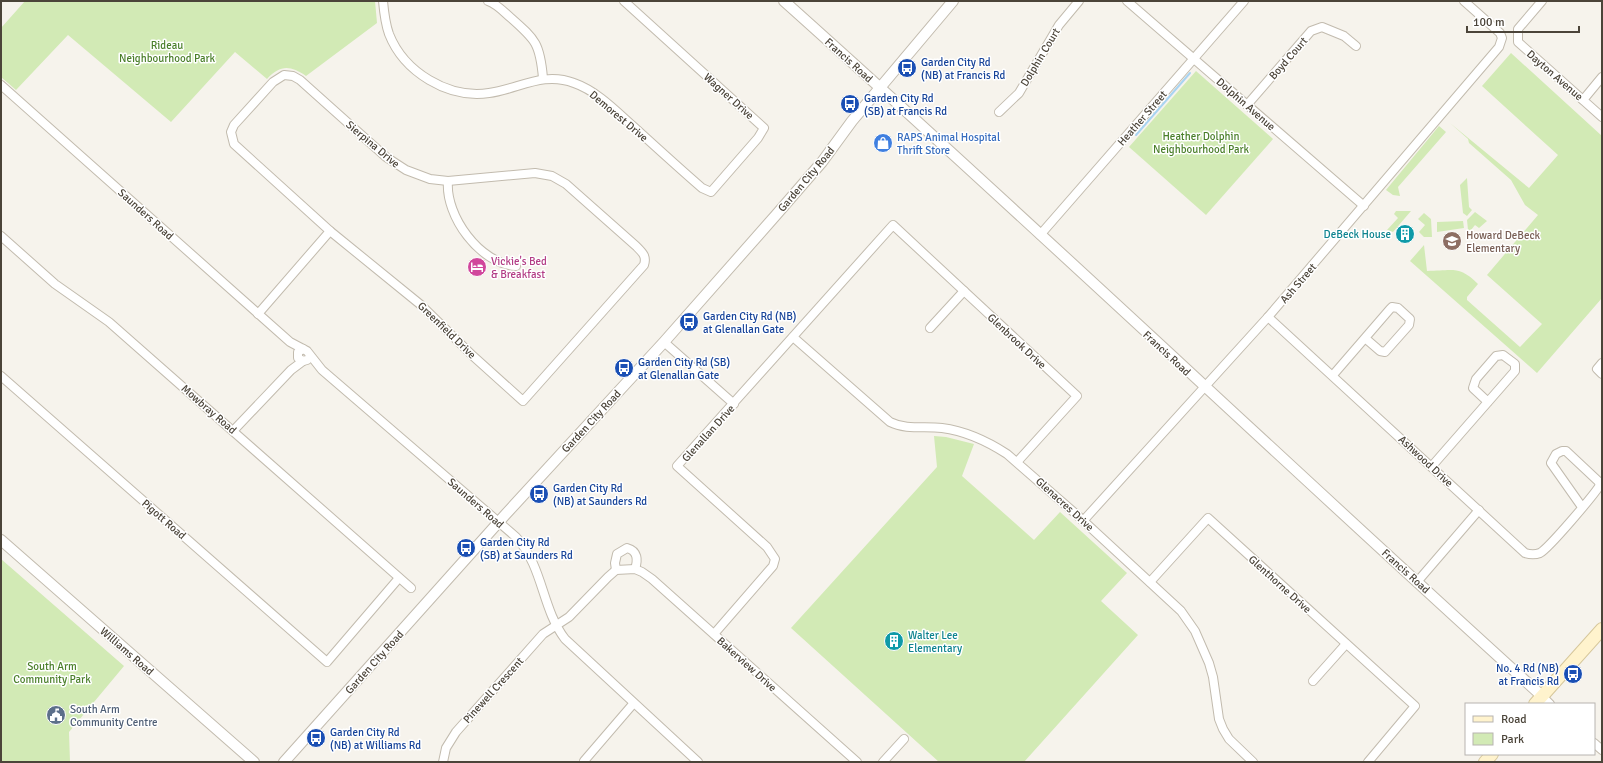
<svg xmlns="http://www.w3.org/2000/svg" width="1603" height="763" font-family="Signika,sans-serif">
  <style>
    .green { fill: #d2eab5 }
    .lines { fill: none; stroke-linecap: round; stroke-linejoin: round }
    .stream { stroke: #a9d4f2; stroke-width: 2 }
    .minor-casing { stroke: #c2bbae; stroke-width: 10 }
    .tertiary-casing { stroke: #c2bbae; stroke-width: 12 }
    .secondary-casing { stroke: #d6c79b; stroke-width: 14 }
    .minor { stroke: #fff; stroke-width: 8 }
    .tertiary { stroke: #fff; stroke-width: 10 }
    .secondary { stroke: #fff3cd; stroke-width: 12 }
    .labels { text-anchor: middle; stroke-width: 3; stroke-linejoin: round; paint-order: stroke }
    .park-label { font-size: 11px; fill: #4a7f2a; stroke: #fff }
    .street-label { font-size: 11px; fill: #4b4439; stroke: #fff }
    .transit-label { font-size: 11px; fill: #164399; stroke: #fff; text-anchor: start }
    .shop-label { font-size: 11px; fill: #366cbe; stroke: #fff; text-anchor: start }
    .culture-label { font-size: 11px; fill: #0d838f; stroke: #fff; text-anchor: end }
    .education-label { font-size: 11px; fill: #785e54; stroke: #fff; text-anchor: start }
    .hotel-label { font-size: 11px; fill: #b23c85; stroke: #fff; text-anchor: start }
    .service-label { font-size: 11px; fill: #4e5e75; stroke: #fff; text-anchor: start }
  </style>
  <rect width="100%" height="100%" fill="#f6f3ec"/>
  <!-- green -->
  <g class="green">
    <path d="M25,1H375L377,23L306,76C290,65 280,65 267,79L235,52L171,122L68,35L16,90L1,77V28Z"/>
    <path d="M1511,53L1602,136V298L1537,373L1410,261L1424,245L1427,271C1452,271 1459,265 1478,284L1467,297V300L1520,347L1542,324L1487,275L1538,215L1525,205L1511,180L1469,143L1468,139L1450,123L1529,188L1558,155L1482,86Z"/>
    <polygon points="1196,71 1273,139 1206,215 1129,147"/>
    <polygon points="1439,126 1446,132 1398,187 1400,196 1393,195 1386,190"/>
    <polygon points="1467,178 1469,207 1472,210 1467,216 1463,213 1460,185"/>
    <polygon points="1396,211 1411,211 1393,232 1387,230 1398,218 1394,214"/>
    <polygon points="1475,212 1487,221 1479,228 1475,225 1471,230 1468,230 1467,220"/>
    <polygon points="1424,213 1431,219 1432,237 1424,237 1419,232 1425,225 1418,219"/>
    <polygon points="1463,221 1464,228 1437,232 1437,222"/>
    <polygon points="934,436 946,437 974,444 962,476 1034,540 1060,512 1127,573 1101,601 1138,635 1024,762 939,762 791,628 937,467"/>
    <polygon points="1,559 124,666 69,732 70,762 1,762"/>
  </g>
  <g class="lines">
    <!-- stream -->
    <polyline class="stream" points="1136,135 1190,73"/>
    <!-- minor casing -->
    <g class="minor-casing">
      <g id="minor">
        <path d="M383,1C384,12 385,23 389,34C404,72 448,99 489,93C519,89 543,71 574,83C597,91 616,111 634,127C657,148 679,168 702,188L711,192L758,138L764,128L624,1"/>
        <path d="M488,1C497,4 504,12 511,18C536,40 540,44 543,78"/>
        <polyline points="1127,1 1364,206"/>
        <polyline points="1542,1 1518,29 1518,42 1602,117"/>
        <path d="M284,75L293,76L300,80L386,157L406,170L430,179L448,181L535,173L552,176L566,184L636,246C642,252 647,256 644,265L523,401L473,356L421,305L330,231L234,144L231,132L234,125L273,82Z"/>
        <path d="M1,85L290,342L307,351L322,370L516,537C544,568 541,607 565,639L698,762"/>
        <polyline points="1583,100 1602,77"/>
        <polyline points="1247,105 1311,31 1322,27 1344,36 1356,46"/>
        <polyline points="999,112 1019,93 1059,25 1079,1"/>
        <path d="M448,181C445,216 480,264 516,266"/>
        <polyline points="1040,235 1244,1"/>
        <polyline points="1,236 55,284 109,322 411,588"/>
        <polyline points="258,314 330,231"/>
        <path d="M1268,317L1525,553C1531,555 1535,555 1540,553C1549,548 1594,495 1600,485L1598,481L1566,451H1562L1556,454L1551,463L1582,507"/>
        <polyline points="930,328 964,291"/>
        <path d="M793,337L890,422C906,430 925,426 942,428C965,431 987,441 1007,454L1077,515L1181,611L1195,631L1209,663L1213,677L1219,719L1223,729L1229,739L1253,762"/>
        <polyline points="664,342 734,404"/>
        <polyline points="303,349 298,352 298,358 303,361 307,360"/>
        <polyline points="1602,363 1597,369 1602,374"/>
        <polyline points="1333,375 1390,309 1392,307 1398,308 1410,319 1409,325 1385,352 1380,351 1365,338"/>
        <polyline points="1,376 327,662 399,578"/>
        <polyline points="233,431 291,370 303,361"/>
        <polyline points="1432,466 1515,371 1515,364 1503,355 1496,356 1476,379 1473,388 1488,402"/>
        <polyline points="1083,521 1268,317 1499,47 1502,38 1500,33 1464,1"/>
        <path d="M616,570L615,563L617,554L627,548C638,551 638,560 635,569"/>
        <polyline points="1150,582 1208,518 1415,706 1368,762"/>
        <polyline points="1417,582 1479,510"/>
        <polyline points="714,634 773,566 775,559 767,547 677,466 893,225 1077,396 1018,461"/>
        <polyline points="1313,681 1346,644"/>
        <polyline points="1542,696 1550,704"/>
        <polyline points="1594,743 1602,750"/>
        <polyline points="584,761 633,704"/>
        <polyline points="443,762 446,748 456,732 543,634 569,617 608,577 616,570 635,569 642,572 652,579 857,762"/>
        <polyline points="883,762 904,739"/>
      </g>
    </g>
    <!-- tertiary casing -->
    <g class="tertiary-casing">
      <g id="tertiary">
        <path d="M784,1C1039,229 1288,466 1542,696"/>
        <polyline points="1,540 254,762"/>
        <polyline points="284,762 505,515 664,342 776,215 822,162 852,121 953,1"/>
      </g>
    </g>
    <!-- secondary casing -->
    <g class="secondary-casing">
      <g id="secondary">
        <polyline points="1535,704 1602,629"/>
        <polyline points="1485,762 1492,754"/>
      </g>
    </g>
    <!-- minor -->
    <use href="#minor" class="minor"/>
    <!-- tertiary -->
    <use href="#tertiary" class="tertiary"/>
    <!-- secondary -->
    <use href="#secondary" class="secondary"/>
  </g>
  <!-- icons -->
  <defs>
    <g id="bus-disc" transform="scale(1)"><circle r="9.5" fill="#1a4fb4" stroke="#fff"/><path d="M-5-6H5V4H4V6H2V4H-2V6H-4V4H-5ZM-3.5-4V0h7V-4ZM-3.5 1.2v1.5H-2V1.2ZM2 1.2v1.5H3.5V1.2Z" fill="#fff"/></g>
    <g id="shop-disc" transform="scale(1)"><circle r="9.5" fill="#3f7fe0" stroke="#fff"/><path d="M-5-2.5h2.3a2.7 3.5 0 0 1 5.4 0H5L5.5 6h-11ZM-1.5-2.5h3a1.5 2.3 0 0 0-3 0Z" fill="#fff"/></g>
    <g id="building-disc" transform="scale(1)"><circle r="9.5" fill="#0f9aa8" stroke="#fff"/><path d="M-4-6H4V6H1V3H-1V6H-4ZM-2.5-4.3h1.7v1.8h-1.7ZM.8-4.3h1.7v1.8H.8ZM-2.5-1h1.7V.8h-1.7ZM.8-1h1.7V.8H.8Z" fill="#fff"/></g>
    <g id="school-disc" transform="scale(1)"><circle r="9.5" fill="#8d6e63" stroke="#fff"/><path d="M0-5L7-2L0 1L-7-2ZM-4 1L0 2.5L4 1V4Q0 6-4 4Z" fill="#fff"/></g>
    <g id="hotel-disc" transform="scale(1)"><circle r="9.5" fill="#d1479c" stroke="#fff"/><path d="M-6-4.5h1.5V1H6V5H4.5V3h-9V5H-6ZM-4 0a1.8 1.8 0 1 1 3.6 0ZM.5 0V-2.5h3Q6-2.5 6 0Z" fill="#fff"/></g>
    <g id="civic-disc" transform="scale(1)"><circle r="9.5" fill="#5c6f8a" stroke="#fff"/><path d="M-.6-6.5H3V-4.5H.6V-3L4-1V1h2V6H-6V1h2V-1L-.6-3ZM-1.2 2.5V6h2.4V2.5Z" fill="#fff"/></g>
  </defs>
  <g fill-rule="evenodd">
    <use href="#bus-disc" x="907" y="68"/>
    <use href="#bus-disc" x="850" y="104"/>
    <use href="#shop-disc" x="883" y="143"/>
    <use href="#building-disc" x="1405" y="234"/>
    <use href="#school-disc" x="1452" y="241"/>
    <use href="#hotel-disc" x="477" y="267"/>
    <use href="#bus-disc" x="689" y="322"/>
    <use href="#bus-disc" x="624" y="368"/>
    <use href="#bus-disc" x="539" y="494"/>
    <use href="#bus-disc" x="466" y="548"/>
    <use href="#building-disc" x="894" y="641"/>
    <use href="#bus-disc" x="1573" y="674"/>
    <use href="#civic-disc" x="56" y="715"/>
    <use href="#bus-disc" x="316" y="738"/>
  </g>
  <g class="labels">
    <!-- park labels -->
    <g class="park-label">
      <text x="167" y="49">Rideau<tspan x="167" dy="13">Neighbourhood Park</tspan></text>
      <text x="1201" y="140">Heather Dolphin<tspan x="1201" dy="13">Neighbourhood Park</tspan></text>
      <text x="52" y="670">South Arm<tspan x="52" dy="13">Community Park</tspan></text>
    </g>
    <!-- street labels -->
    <g class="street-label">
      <text transform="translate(1040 57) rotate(-59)" y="4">Dolphin Court</text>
      <text transform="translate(1288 58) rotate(-49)" y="4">Boyd Court</text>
      <text transform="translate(849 60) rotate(42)" y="4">Francis Road</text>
      <text transform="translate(1555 75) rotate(41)" y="4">Dayton Avenue</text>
      <text transform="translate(729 96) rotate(42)" y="4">Wagner Drive</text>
      <text transform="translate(1246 104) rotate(41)" y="4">Dolphin Avenue</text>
      <text transform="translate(619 116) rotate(40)" y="4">Demorest Drive</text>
      <text transform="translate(1142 118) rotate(-49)" y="4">Heather Street</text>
      <text transform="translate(373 144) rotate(40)" y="4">Sierpina Drive</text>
      <text transform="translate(806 179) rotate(-50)" y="4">Garden City Road</text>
      <text transform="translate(146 214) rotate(42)" y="4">Saunders Road</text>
      <text transform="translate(1298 283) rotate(-49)" y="4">Ash Street</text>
      <text transform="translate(447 330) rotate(44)" y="4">Greenfield Drive</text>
      <text transform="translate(1017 341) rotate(43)" y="4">Glenbrook Drive</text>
      <text transform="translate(1167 353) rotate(43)" y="4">Francis Road</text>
      <text transform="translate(209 409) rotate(41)" y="4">Mowbray Road</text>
      <text transform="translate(591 421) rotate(-47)" y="4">Garden City Road</text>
      <text transform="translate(708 433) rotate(-48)" y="4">Glenallan Drive</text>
      <text transform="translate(1426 461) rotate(43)" y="4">Ashwood Drive</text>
      <text transform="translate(476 503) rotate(41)" y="4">Saunders Road</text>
      <text transform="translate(1065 504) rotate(42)" y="4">Glenacres Drive</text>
      <text transform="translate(164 519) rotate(41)" y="4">Pigott Road</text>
      <text transform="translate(1406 571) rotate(42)" y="4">Francis Road</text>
      <text transform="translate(1280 584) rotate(42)" y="4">Glenthorne Drive</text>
      <text transform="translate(127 651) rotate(41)" y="4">Williams Road</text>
      <text transform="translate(374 662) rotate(-48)" y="4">Garden City Road</text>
      <text transform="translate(747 664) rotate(42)" y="4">Bakerview Drive</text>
      <text transform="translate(493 690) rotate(-48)" y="4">Pinewell Crescent</text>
    </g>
    <!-- transit labels -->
    <g class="transit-label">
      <text x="921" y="66">Garden City Rd<tspan x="921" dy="13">(NB) at Francis Rd</tspan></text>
      <text x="864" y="102">Garden City Rd<tspan x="864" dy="13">(SB) at Francis Rd</tspan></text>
      <text x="703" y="320">Garden City Rd (NB)<tspan x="703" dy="13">at Glenallan Gate</tspan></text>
      <text x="638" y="366">Garden City Rd (SB)<tspan x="638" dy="13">at Glenallan Gate</tspan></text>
      <text x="553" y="492">Garden City Rd<tspan x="553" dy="13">(NB) at Saunders Rd</tspan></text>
      <text x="480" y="546">Garden City Rd<tspan x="480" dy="13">(SB) at Saunders Rd</tspan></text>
      <text x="1559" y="672" text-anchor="end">No. 4 Rd (NB)<tspan x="1559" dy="13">at Francis Rd</tspan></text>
      <text x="330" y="736">Garden City Rd<tspan x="330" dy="13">(NB) at Williams Rd</tspan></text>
    </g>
    <!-- shop labels -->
    <g class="shop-label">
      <text x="897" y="141">RAPS Animal Hospital<tspan x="897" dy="13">Thrift Store</tspan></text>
    </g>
    <!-- culture labels -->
    <g class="culture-label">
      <text x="1391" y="238">DeBeck House</text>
      <text x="908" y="639" text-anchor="start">Walter Lee<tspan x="908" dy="13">Elementary</tspan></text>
    </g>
    <!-- education labels -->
    <g class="education-label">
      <text x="1466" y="239">Howard DeBeck<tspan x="1466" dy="13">Elementary</tspan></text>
    </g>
    <!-- hotel labels -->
    <g class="hotel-label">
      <text x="491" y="265">Vickie's Bed<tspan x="491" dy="13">&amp; Breakfast</tspan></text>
    </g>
    <!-- service labels -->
    <g class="service-label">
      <text x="70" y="713">South Arm<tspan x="70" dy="13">Community Centre</tspan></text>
    </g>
  </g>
  <!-- border -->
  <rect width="1603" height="763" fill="none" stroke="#4b4439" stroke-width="4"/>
  <!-- legend -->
  <rect x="1465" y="703" width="130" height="52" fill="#ffffff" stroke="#b7b4b0"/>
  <rect x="1473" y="716" width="20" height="6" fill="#fff3cd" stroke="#b7b4b0"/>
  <text x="1501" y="723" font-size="12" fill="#4b4439">Road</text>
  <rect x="1473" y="733" width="20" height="12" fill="#d2eab5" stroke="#b7b4b0"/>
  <text x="1501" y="743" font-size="12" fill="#4b4439">Park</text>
  <!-- scale -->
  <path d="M1467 26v6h112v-6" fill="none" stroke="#4b4439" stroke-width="2"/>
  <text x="1473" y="26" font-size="12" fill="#4b4439" stroke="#ffffff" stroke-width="3" paint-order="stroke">100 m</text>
</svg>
